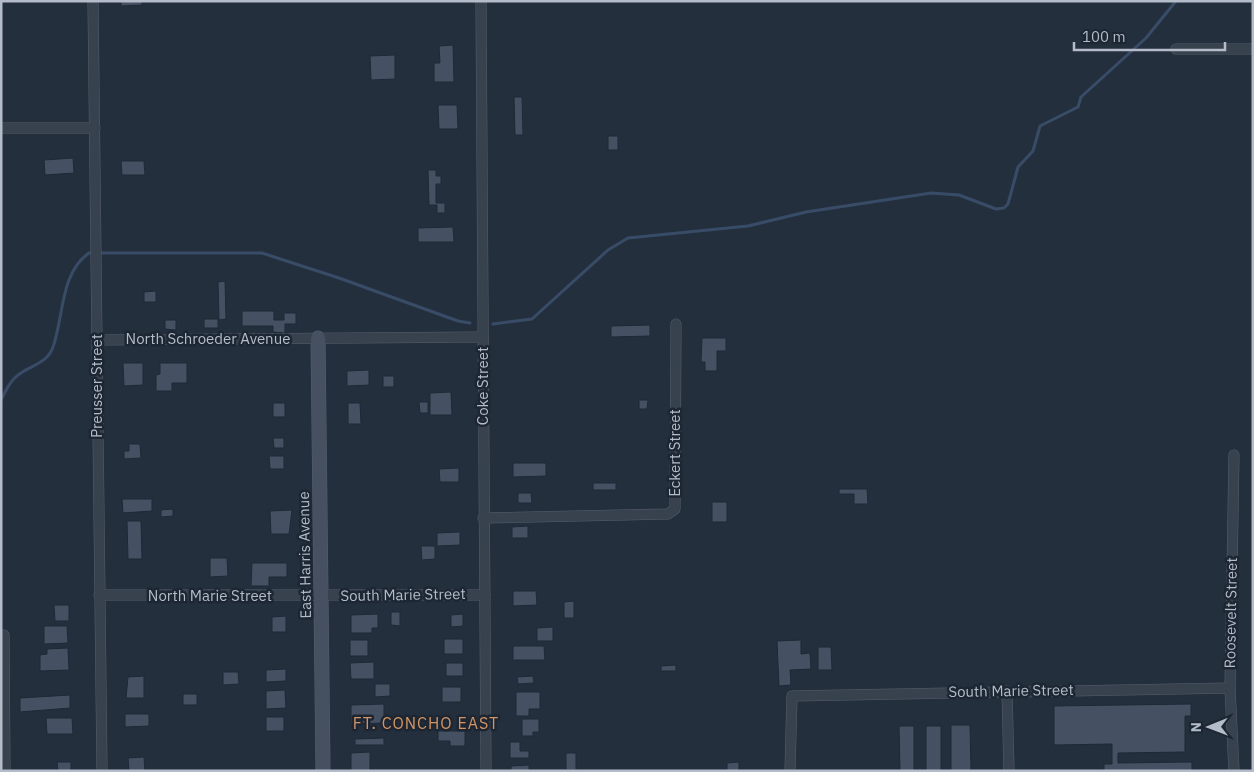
<svg xmlns="http://www.w3.org/2000/svg" width="1254" height="772" font-family="'IBM Plex Sans',sans-serif">
  <style>
    .lines { fill: none; stroke-linecap: round; stroke-linejoin: round }
    .stream { stroke: #394c67; stroke-width: 3 }
    .building { fill: #455162; stroke: #1f2835 }
    .street-casing { stroke: #565f6c; stroke-width: 11 }
    .secondary-casing { stroke: #565f6c; stroke-width: 15 }
    .street { stroke: #38414e; stroke-width: 10 }
    .secondary { stroke: #465061; stroke-width: 14 }
    .labels { text-anchor: middle; stroke-width: 5; stroke-linejoin: round; paint-order: stroke }
    .street-label { font-size: 15px; fill: #b4bcc9; stroke: #1d2633 }
    .neighbourhood-label { font-size: 16px; letter-spacing: 1px; fill: #d59563; stroke: #1d2633 }
  </style>
  <rect width="100%" height="100%" fill="#242f3e"/>
  <g class="lines">
    <!-- stream -->
    <g class="stream">
      <polyline points="493,324 532,319 608,250 628,238 748,226 806,212 931,193 959,195 996,209 1004,208 1008,204 1018,167 1033,151 1040,126 1078,107 1081,97 1146,38 1176,1"/>
      <path d="M1,400C6,390 11,379 21,373C33,365 48,362 53,347C64,316 60,273 89,253H262L339,278L458,321L470,323"/>
    </g>
  </g>
  <!-- building -->
  <g class="building">
    <polygon points="121,1 142,1 142,5 121,6"/>
    <polygon points="453,45 454,82 434,82 434,63 440,63 439,46"/>
    <polygon points="395,55 395,79 371,80 370,56"/>
    <polygon points="514,97 522,97 523,135 515,135"/>
    <polygon points="438,105 457,105 458,129 439,129"/>
    <rect x="608" y="136" width="10" height="14"/>
    <polygon points="73,158 74,173 45,175 44,160"/>
    <polygon points="121,161 144,161 145,175 122,175"/>
    <polygon points="428,170 436,170 436,176 441,176 441,184 436,184 436,203 445,203 445,213 437,213 437,205 429,205"/>
    <polygon points="453,227 454,242 418,242 418,228"/>
    <polygon points="225,281 226,319 219,320 218,282"/>
    <polygon points="156,291 156,302 144,302 144,292"/>
    <polygon points="242,311 274,311 274,320 284,320 284,313 296,313 296,324 285,324 285,333 273,332 273,326 242,326"/>
    <rect x="204" y="319" width="14" height="9"/>
    <polygon points="165,320 176,320 176,330 165,329"/>
    <polygon points="650,325 650,336 611,337 611,326"/>
    <polygon points="702,338 726,338 726,351 717,351 717,371 705,371 705,362 701,362"/>
    <polygon points="123,363 143,363 143,385 124,386"/>
    <polygon points="160,363 187,363 187,383 172,383 172,391 156,391 156,375 160,374"/>
    <polygon points="369,370 369,385 347,386 347,371"/>
    <rect x="383" y="376" width="11" height="11"/>
    <polygon points="451,392 452,415 430,415 430,393"/>
    <polygon points="639,400 648,400 647,409 639,409"/>
    <polygon points="419,402 428,402 428,413 420,413"/>
    <rect x="273" y="403" width="12" height="14"/>
    <polygon points="348,403 360,403 361,424 348,424"/>
    <polygon points="273,438 284,438 284,448 274,448"/>
    <polygon points="129,444 140,444 141,458 124,459 124,451 129,451"/>
    <polygon points="269,456 284,456 284,469 270,469"/>
    <polygon points="513,463 546,463 546,476 513,477"/>
    <polygon points="459,468 459,482 440,482 439,469"/>
    <rect x="593" y="483" width="23" height="7"/>
    <polygon points="839,489 867,489 868,504 854,504 854,494 839,494"/>
    <polygon points="518,493 531,493 532,503 518,503"/>
    <polygon points="122,499 152,499 152,511 123,513"/>
    <rect x="712" y="502" width="15" height="20"/>
    <polygon points="173,509 173,516 161,517 161,510"/>
    <polygon points="292,510 289,534 271,534 270,511"/>
    <polygon points="127,521 141,521 142,559 128,559"/>
    <polygon points="528,526 528,538 512,538 512,527"/>
    <polygon points="460,532 460,545 437,546 437,533"/>
    <polygon points="421,546 435,546 435,559 422,560"/>
    <polygon points="210,558 227,558 228,576 210,577"/>
    <polygon points="252,563 287,563 287,577 269,577 269,586 251,586"/>
    <polygon points="513,591 536,591 537,605 513,606"/>
    <polygon points="574,601 574,618 564,618 564,602"/>
    <polygon points="54,605 69,605 69,621 55,621"/>
    <polygon points="391,612 400,612 400,626 391,625"/>
    <polygon points="378,614 378,628 372,628 372,633 351,633 351,615"/>
    <polygon points="463,614 463,626 451,627 451,615"/>
    <polygon points="286,616 286,632 272,632 272,617"/>
    <polygon points="44,626 67,626 68,643 44,644"/>
    <polygon points="553,627 553,641 537,641 537,628"/>
    <rect x="444" y="639" width="19" height="15"/>
    <rect x="350" y="640" width="18" height="16"/>
    <polygon points="801,640 801,654 810,653 811,669 790,670 791,685 779,686 777,641"/>
    <polygon points="513,646 544,646 545,660 513,660"/>
    <polygon points="818,647 831,647 832,670 818,670"/>
    <polygon points="68,648 69,670 40,671 40,655 47,654 47,649"/>
    <polygon points="374,662 374,679 351,679 350,663"/>
    <rect x="446" y="663" width="17" height="13"/>
    <polygon points="676,665 676,671 661,671 661,666"/>
    <polygon points="286,669 286,681 266,682 266,670"/>
    <polygon points="223,672 238,672 239,684 223,685"/>
    <polygon points="144,676 144,698 126,698 128,677"/>
    <polygon points="533,676 534,683 518,684 517,677"/>
    <polygon points="375,684 390,684 390,696 375,697"/>
    <rect x="442" y="687" width="19" height="15"/>
    <polygon points="285,690 286,708 266,709 266,691"/>
    <polygon points="516,692 540,692 540,709 529,709 529,716 516,716"/>
    <rect x="183" y="694" width="14" height="11"/>
    <polygon points="70,695 70,708 20,712 20,698"/>
    <polygon points="384,704 384,723 351,724 351,705"/>
    <polygon points="1191,704 1191,716 1185,716 1185,752 1118,753 1118,763 1192,762 1192,771 1104,771 1104,764 1112,764 1112,744 1054,745 1054,706"/>
    <polygon points="125,714 149,714 149,726 125,727"/>
    <rect x="266" y="717" width="18" height="14"/>
    <polygon points="46,718 72,718 73,734 47,734"/>
    <polygon points="522,719 539,719 539,732 533,732 533,736 522,736"/>
    <polygon points="951,725 970,725 971,771 951,771"/>
    <polygon points="899,726 914,726 914,771 900,771"/>
    <rect x="926" y="726" width="15" height="45"/>
    <polygon points="438,731 465,731 465,746 450,746 450,741 438,741"/>
    <polygon points="384,738 384,745 355,745 355,739"/>
    <polygon points="510,742 520,742 520,751 529,751 529,758 510,758"/>
    <polygon points="370,752 370,771 351,771 351,753"/>
    <rect x="566" y="753" width="10" height="17"/>
    <polygon points="144,757 145,771 129,771 128,758"/>
    <polygon points="57,762 71,762 71,771 58,771"/>
    <polygon points="739,762 739,771 727,771 727,763"/>
    <polygon points="529,765 529,771 511,771 511,766"/>
  </g>
  <g class="lines">
    <!-- street casing -->
    <g class="street-casing">
      <g id="street">
        <polyline points="93,1 102,771"/>
        <polyline points="481,1 486,771"/>
        <polyline points="1176,49 1253,49"/>
        <polyline points="1,128 95,128"/>
        <polyline points="97,340 483,337"/>
        <polyline points="483,518 668,514 675,509 676,324"/>
        <polyline points="99,595 485,595"/>
        <polyline points="4,635 5,771"/>
        <polyline points="1007,691 1009,771"/>
        <polyline points="790,771 792,696 1230,688"/>
        <polyline points="1234,771 1230,688 1234,455"/>
      </g>
    </g>
    <!-- secondary casing -->
    <g class="secondary-casing">
      <polyline id="secondary" points="318,338 323,771"/>
    </g>
    <!-- street -->
    <use href="#street" class="street"/>
    <!-- secondary -->
    <use href="#secondary" class="secondary"/>
  </g>
  <g class="labels">
    <!-- street labels -->
    <g class="street-label">
      <text x="208" y="344">North Schroeder Avenue</text>
      <text transform="translate(97 386) rotate(-90)" y="5">Preusser Street</text>
      <text transform="translate(483 386) rotate(-90)" y="5">Coke Street</text>
      <text transform="translate(675 453) rotate(-90)" y="5">Eckert Street</text>
      <text transform="translate(305 555) rotate(-91)" y="5">East Harris Avenue</text>
      <text transform="translate(403 595) rotate(-1)" y="5">South Marie Street</text>
      <text x="210" y="601">North Marie Street</text>
      <text transform="translate(1231 613) rotate(-89)" y="5">Roosevelt Street</text>
      <text transform="translate(1011 691) rotate(-1)" y="5">South Marie Street</text>
    </g>
    <!-- neighbourhood labels -->
    <g class="neighbourhood-label">
      <text x="426" y="729">FT. CONCHO EAST</text>
    </g>
  </g>
  <!-- border -->
  <rect width="1254" height="772" fill="none" stroke="#b4bcc9" stroke-width="5"/>
  <!-- north arrow -->
  <g transform="translate(1209 727) rotate(269)" stroke="#1d2633" stroke-width="4" paint-order="stroke">
  <path d="M0-4L9 19L0 12L-9 19Z" fill="#b4bcc9"/>
  <text y="-8" font-size="14" font-weight="bold" text-anchor="middle" fill="#b4bcc9">N</text>
  </g>
  <!-- scale -->
  <path d="M1074 42v8h151v-8" fill="none" stroke="#b4bcc9" stroke-width="2.5"/>
  <text x="1082" y="42" font-size="15" fill="#b4bcc9" stroke="#1d2633" stroke-width="4" paint-order="stroke">100 m</text>
</svg>
